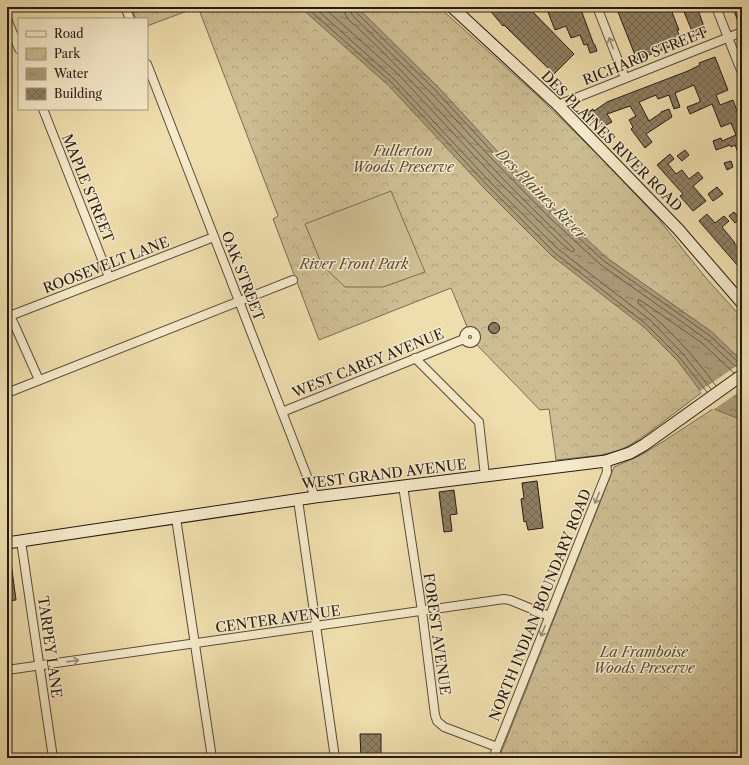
<svg xmlns="http://www.w3.org/2000/svg" width="749" height="765" font-family="'Libre Caslon Text',serif">
  <style>
    .park { fill: url(#park-crowns); stroke: #796c54 }
    .pitch { fill: #cdbd93; stroke: #796c54 }
    .water { fill: url(#water-ripples); stroke: #756751 }
    .pier { fill: #efdead }
    .lines { fill: none; stroke-linecap: round; stroke-linejoin: round }
    .shore { stroke: #685a46; stroke-width: 1 }
    .building { fill: url(#building-cross-hatch); stroke: #251a14 }
    .minor-casing { stroke: #584b3a; stroke-width: 10 }
    .secondary-casing { stroke: #251a14; stroke-width: 13 }
    .minor { stroke: #f5eaca; stroke-width: 8 }
    .secondary { stroke: #f5eaca; stroke-width: 11 }
    .oneway { stroke: #978c78 }
    .labels { text-anchor: middle; stroke-width: 3; stroke-linejoin: round; paint-order: stroke }
    .street-label { font-size: 14px; fill: #251a14; stroke: #f5eaca }
    .park-label { font-size: 14px; font-style: italic; fill: #574b3a; stroke: #f5eaca }
    .water-label { font-size: 15px; font-style: italic; fill: #5a4e3c; stroke: #f5eaca }
  </style>
  <defs>
    <pattern id="park-crowns" width="20" height="18" patternUnits="userSpaceOnUse"><rect width="20" height="18" fill="#cdbd93"/><path d="M2 6a3 3 0 1 1 6 0M12 15a3 3 0 1 1 6 0" fill="none" stroke="#b0a27e"/></pattern>
    <pattern id="water-ripples" width="26" height="14" patternUnits="userSpaceOnUse"><rect width="26" height="14" fill="#aa9b79"/><path d="M2 4q2-2 4 0t4 0M15 11q2-2 4 0t4 0" fill="none" stroke="#8a7e62"/></pattern>
    <pattern id="building-cross-hatch" width="8" height="8" patternUnits="userSpaceOnUse"><rect width="8" height="8" fill="#8e8064"/><path d="M0 0l8 8M0 8l8-8" fill="none" stroke="#746851"/></pattern>
  </defs>
  <rect width="100%" height="100%" fill="#efdead"/>
  <filter id="stains"><feTurbulence type="fractalNoise" baseFrequency=".005" numOctaves="4"/><feColorMatrix values="0 0 0 0 .2 0 0 0 0 .09 0 0 0 0 .02 0 0 0 .5 -.17"/></filter>
  <radialGradient id="worn" r=".72"><stop offset=".6" stop-color="#630" stop-opacity="0"/><stop offset="1" stop-color="#630" stop-opacity=".3"/></radialGradient>
  <!-- park -->
  <g class="park">
    <polygon points="131,7 439,7 540,98 600,157 657,217 706,278 742,318 742,362 700,391 701,393 647,434 630,445 620,450 602,455 556,460 549,409 540,410 476,344 480,340 479,333 474,328 468,329 451,288 319,340 273,219 278,216 198,7 147,26 147,19 136,19"/>
    <polygon points="742,390 742,758 499,758 614,467 639,456 664,441"/>
  </g>
  <!-- pitch -->
  <polygon class="pitch" points="391,191 425,272 383,287 345,287 322,265 305,224"/>
  <!-- water -->
  <polygon class="water" points="300,7 357,7 439,88 499,153 557,212 607,258 712,332 742,361 742,420 714,409 677,360 644,327 552,256 485,189 388,85"/>
  <!-- pier -->
  <polygon class="pier" points="742,362 742,390 713,410 700,391"/>
  <g class="lines">
    <!-- shore -->
    <g class="shore">
      <polyline points="306,7 391,82 488,186 555,253 646,324 680,358 707,392"/>
      <polyline points="314,7 394,79 491,183 558,249 650,320 683,354 711,389"/>
      <path d="M323,7L398,74L496,179L562,244L572,252L574,251V249C545,221 516,193 488,163C442,115 398,64 348,19L345,14L344,7"/>
      <polyline points="350,7 352,15 433,95 492,159 550,218 601,265 706,339 735,366 742,368"/>
      <polyline points="355,7 356,12 436,91 496,156 554,215 604,261 709,335 738,362 742,363"/>
      <path d="M716,386C694,355 667,327 638,303V300H640L702,343L734,373"/>
    </g>
  </g>
  <!-- building -->
  <g class="building">
    <polygon points="487,7 528,7 574,54 554,74 504,25 503,26"/>
    <polygon points="546,7 580,7 594,45 595,45 597,51 590,53 587,44 584,45 580,35 571,38 566,26 555,30"/>
    <polygon points="616,7 654,7 655,10 663,7 697,7 706,32 694,36 682,7 672,12 679,30 677,30 682,42 637,60"/>
    <polygon points="742,8 742,17 737,19 734,10"/>
    <polygon points="715,57 728,90 716,95 720,105 733,100 742,124 742,162 735,145 731,147 730,145 716,150 713,141 721,138 722,141 736,135 731,123 721,127 712,104 690,114 687,107 700,102 700,100 694,85 675,93 680,107 674,109 669,95 658,99 656,95 639,102 649,121 661,113 661,112 669,109 672,117 646,134 652,142 645,148 631,129 633,127 629,120 636,116 630,106 607,114 612,122 602,127 598,120 596,121 594,118 591,120 587,113 593,109 594,111 607,102 688,71 700,65 699,63"/>
    <polygon points="685,150 689,155 682,161 677,156"/>
    <polygon points="670,154 674,159 668,164 676,174 682,170 689,179 698,172 703,178 693,186 706,201 693,211 680,196 683,194 657,165"/>
    <polygon points="731,161 733,167 727,170 724,163"/>
    <polygon points="717,187 723,194 713,201 708,194"/>
    <polygon points="734,212 740,219 735,223 729,216"/>
    <polygon points="707,214 715,223 724,216 729,221 722,227 735,243 734,243 742,252 742,264 738,266 699,221"/>
    <circle cx="494" cy="328" r="5.5"/>
    <polygon points="537,481 543,528 528,530 526,521 524,522 521,499 524,498 522,483"/>
    <polygon points="454,490 457,514 450,515 452,531 444,532 439,492"/>
    <polygon points="11,563 16,600 7,601 7,564"/>
    <polygon points="360,734 381,734 381,758 361,758"/>
  </g>
  <g class="lines">
    <!-- minor casing -->
    <g class="minor-casing">
      <g id="minor">
        <polyline points="125,7 130,19"/>
        <polyline points="597,7 625,78"/>
        <polyline points="716,7 742,73"/>
        <polyline points="7,19 19,49"/>
        <polyline points="147,64 315,497"/>
        <polyline points="558,105 742,32"/>
        <polyline points="43,109 109,277"/>
        <polyline points="7,311 15,326 39,380"/>
        <polyline points="7,317 214,237"/>
        <circle cx="470" cy="337" r="6"/>
        <polyline points="415,358 479,422 485,476"/>
        <polyline points="7,393 293,280"/>
        <polyline points="282,412 464,339"/>
        <polyline points="403,486 422,611 435,715 437,721 444,727 497,747"/>
        <polyline points="298,500 335,758"/>
        <polyline points="176,518 212,758"/>
        <polyline points="21,541 53,758"/>
        <polyline points="7,670 504,599 510,600 549,616"/>
        <polyline points="493,758 607,472 606,461"/>
      </g>
    </g>
    <!-- secondary casing -->
    <g class="secondary-casing">
      <g id="secondary">
        <polyline points="452,7 558,105 678,229 742,303"/>
        <polyline points="7,543 315,497 606,461 630,453 644,445 742,375"/>
      </g>
    </g>
    <!-- minor -->
    <use href="#minor" class="minor"/>
    <!-- secondary -->
    <use href="#secondary" class="secondary"/>
  </g>
  <!-- one-way arrows -->
  <defs><path id="oneway-shaft" d="M-6 0H5M1.5-3L5.5 0L1.5 3" fill="none" stroke-width="1.6" stroke-linecap="round" stroke-linejoin="round"/></defs>
  <g class="oneway">
    <use href="#oneway-shaft" transform="translate(611 43) rotate(-111)"/>
    <use href="#oneway-shaft" transform="translate(597 498) rotate(112)"/>
    <use href="#oneway-shaft" transform="translate(543 631) rotate(112)"/>
    <use href="#oneway-shaft" transform="translate(73 661) rotate(-8)"/>
  </g>
  <g class="labels">
    <!-- street labels -->
    <g class="street-label">
      <text transform="translate(645 56) rotate(-22)" y="5">RICHARD STREET</text>
      <text transform="translate(612 141) rotate(45)" y="5">DES PLAINES RIVER ROAD</text>
      <text transform="translate(88 188) rotate(68)" y="5">MAPLE STREET</text>
      <text transform="translate(106 265) rotate(-21)" y="5">ROOSEVELT LANE</text>
      <text transform="translate(243 276) rotate(69)" y="5">OAK STREET</text>
      <text transform="translate(368 363) rotate(-22)" y="5">WEST CAREY AVENUE</text>
      <text transform="translate(384 474) rotate(-7)" y="5">WEST GRAND AVENUE</text>
      <text transform="translate(540 605) rotate(-68)" y="5">NORTH INDIAN BOUNDARY ROAD</text>
      <text transform="translate(278 619) rotate(-8)" y="5">CENTER AVENUE</text>
      <text transform="translate(437 634) rotate(82)" y="5">FOREST AVENUE</text>
      <text transform="translate(50 647) rotate(82)" y="5">TARPEY LANE</text>
    </g>
    <!-- park labels -->
    <g class="park-label">
      <text x="403" y="156">Fullerton<tspan x="403" dy="16">Woods Preserve</tspan></text>
      <text x="354" y="269">River Front Park</text>
      <text x="644" y="657">La Framboise<tspan x="644" dy="16">Woods Preserve</tspan></text>
    </g>
    <!-- water labels -->
    <g class="water-label">
      <text transform="translate(541 194) rotate(45)" y="5">Des Plaines River</text>
    </g>
  </g>
  <!-- margin -->
  <rect width="749" height="765" fill="none" stroke="#efdead" stroke-width="24"/>
  <rect x="8" y="8" width="733" height="749" fill="none" stroke="#251a14" stroke-width="2"/>
  <rect x="12" y="12" width="725" height="741" fill="none" stroke="#251a14"/>
  <!-- legend -->
  <rect x="18" y="18" width="130" height="92" fill="#f5eaca" stroke="#a29781"/>
  <rect x="26" y="31" width="20" height="6" fill="#f5eaca" stroke="#a29781"/>
  <text x="54" y="38" font-size="12" fill="#251a14">Road</text>
  <rect x="26" y="48" width="20" height="12" fill="url(#park-crowns)" stroke="#a29781"/>
  <text x="54" y="58" font-size="12" fill="#251a14">Park</text>
  <rect x="26" y="68" width="20" height="12" fill="url(#water-ripples)" stroke="#a29781"/>
  <text x="54" y="78" font-size="12" fill="#251a14">Water</text>
  <rect x="26" y="88" width="20" height="12" fill="url(#building-cross-hatch)" stroke="#a29781"/>
  <text x="54" y="98" font-size="12" fill="#251a14">Building</text>
  <rect width="100%" height="100%" filter="url(#stains)"/>
  <rect width="100%" height="100%" fill="url(#worn)"/>
</svg>
